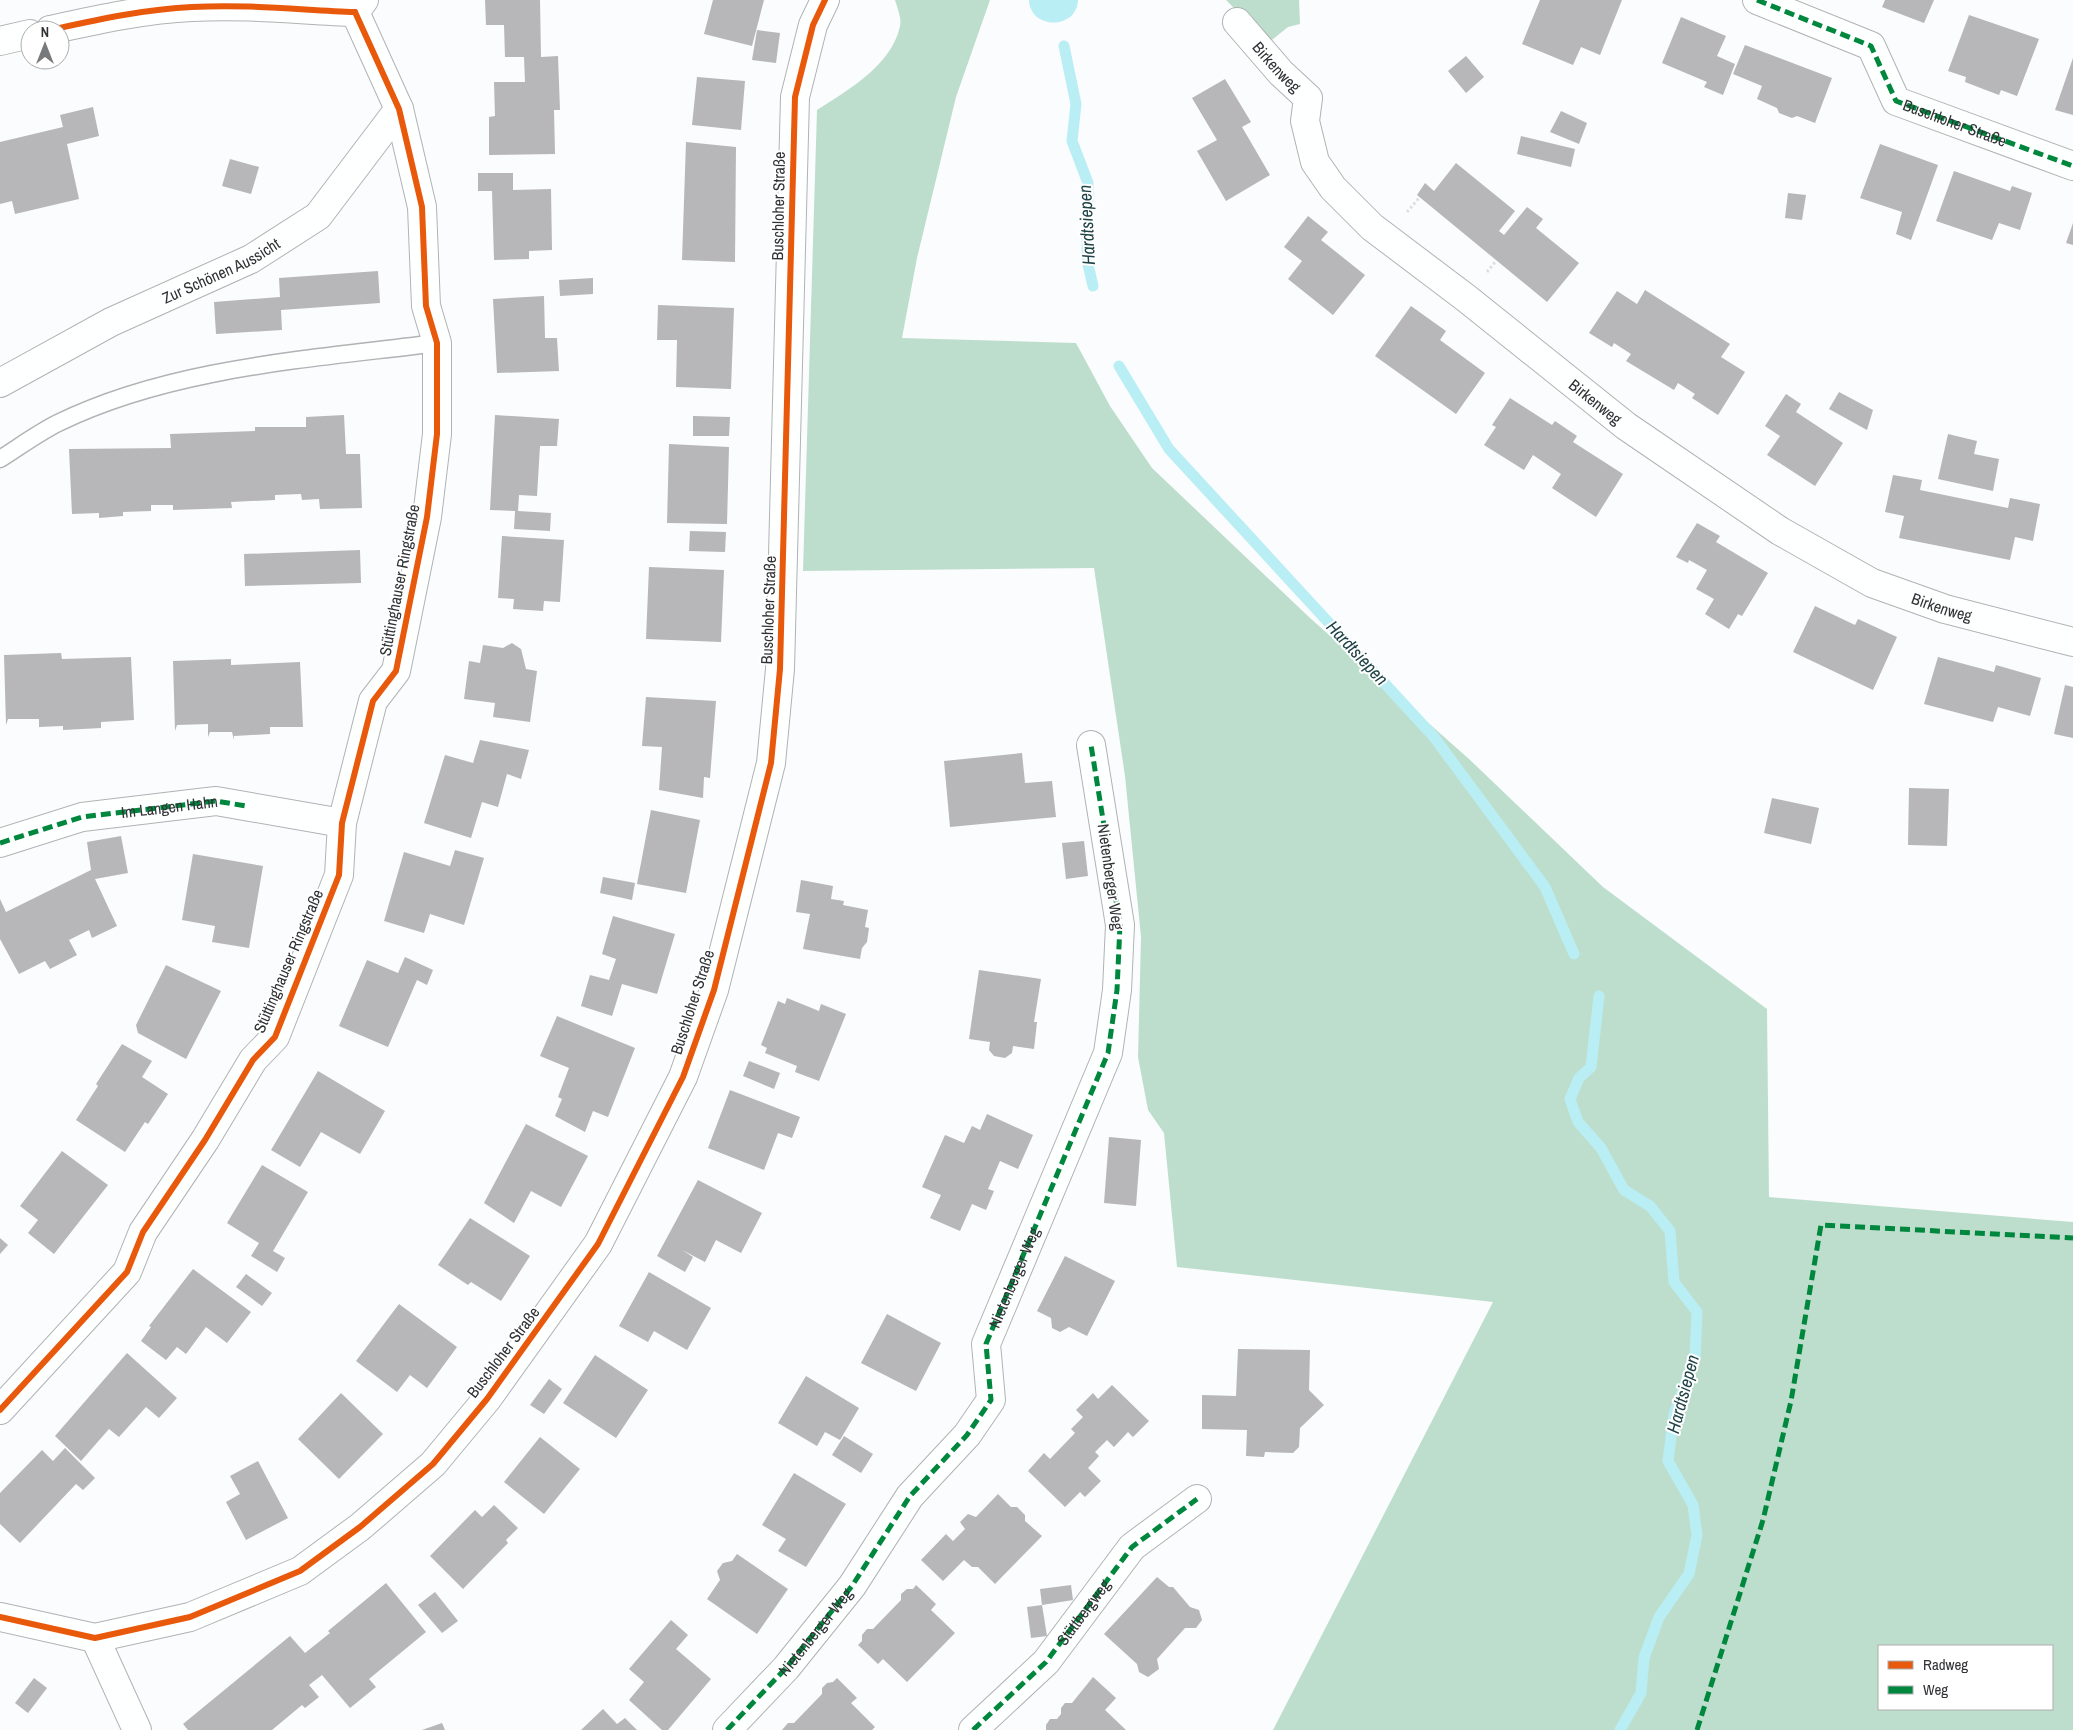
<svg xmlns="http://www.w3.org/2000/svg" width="2073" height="1730" font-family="'Archivo Narrow',sans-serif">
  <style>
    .forest { fill: #bedecd; fill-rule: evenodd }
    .water { fill: #b8eef4 }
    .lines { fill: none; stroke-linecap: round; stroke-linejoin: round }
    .stream { stroke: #b8eef4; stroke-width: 11 }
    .building { fill: #b7b6b8 }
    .service-casing { stroke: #b1b2b4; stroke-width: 19 }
    .minor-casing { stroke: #b1b2b4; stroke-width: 30 }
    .tertiary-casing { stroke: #b1b2b4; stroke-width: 30 }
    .path { stroke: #dfdfdf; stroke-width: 3; stroke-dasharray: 2.5 2.5; stroke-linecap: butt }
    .service { stroke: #feffff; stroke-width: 16 }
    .minor { stroke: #feffff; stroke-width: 28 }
    .tertiary { stroke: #feffff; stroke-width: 28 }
    .quiet { stroke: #00873e; stroke-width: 5; stroke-dasharray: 10 5; stroke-linecap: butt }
    .cycleway-casing { stroke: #fff; stroke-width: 9 }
    .cycleway { stroke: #e8590c; stroke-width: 6 }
    .labels { text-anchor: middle; stroke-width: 4; stroke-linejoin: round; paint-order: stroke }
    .street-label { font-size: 16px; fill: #313235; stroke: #fff }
    .water-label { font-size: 18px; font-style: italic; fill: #1f4347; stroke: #fff }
  </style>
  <rect width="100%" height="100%" fill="#fbfcfe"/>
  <!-- forest -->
  <g class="forest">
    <path d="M895,0H990L956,97L917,258L902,338L1076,343L1110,406L1152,468L1310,618L1469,759L1603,887L1767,1009L1769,1197L2073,1222V1730H1273L1493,1302L1177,1267L1164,1133L1148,1110L1138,1057L1141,937L1125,776L1094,568L803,571L817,110C848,90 892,65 900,26C902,19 897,7 895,0ZM1879,1646H2052V1709H1879Z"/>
    <polygon points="1226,0 1299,0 1300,24 1288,27 1268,43"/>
  </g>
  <!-- water -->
  <path class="water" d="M1029,0H1078C1077,30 1030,30 1029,0Z"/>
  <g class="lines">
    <!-- stream -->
    <g class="stream">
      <polyline points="1064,46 1076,104 1072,141 1088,183 1087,260 1093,286"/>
      <polyline points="1119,366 1169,449 1434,737 1545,887 1574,954"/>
      <polyline points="1599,996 1591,1067 1579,1078 1570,1099 1578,1122 1601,1148 1624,1190 1650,1206 1670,1231 1674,1282 1697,1312 1695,1357 1674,1414 1668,1461 1693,1505 1697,1535 1689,1574 1659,1617 1644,1658 1641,1693 1620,1730"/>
    </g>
  </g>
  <!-- building -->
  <g class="building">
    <polygon points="485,0 540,0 541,57 558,56 560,110 554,110 555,154 489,155 489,117 495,116 494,82 525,82 524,57 505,57 504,25 486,25"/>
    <polygon points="713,0 764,0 752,46 704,34"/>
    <polygon points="1540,0 1622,0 1600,55 1581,47 1573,65 1522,44"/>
    <polygon points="1885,0 1934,0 1924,23 1882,7"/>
    <polygon points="1969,15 2039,39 2017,96 2001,90 1999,95 1991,92 1965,82 1966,77 1948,71"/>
    <polygon points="1681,17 1726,36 1717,56 1735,64 1723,95 1704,87 1707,82 1662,63"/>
    <polygon points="757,30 780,33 776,63 752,60"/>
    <polygon points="1745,45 1832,78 1815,123 1797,116 1792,118 1779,113 1777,108 1757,99 1762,86 1733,74"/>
    <polygon points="1466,56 1484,77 1466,93 1448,71"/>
    <polygon points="2073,58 2073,115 2055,110"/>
    <polygon points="697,77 745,81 741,130 692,125"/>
    <polygon points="1225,79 1251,122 1242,127 1270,175 1226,201 1197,151 1217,140 1192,98"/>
    <polygon points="93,107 99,136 67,144 79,199 15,214 12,201 0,204 0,142 63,127 60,115"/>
    <polygon points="1561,111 1587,123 1579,144 1550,132"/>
    <polygon points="1521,136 1575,149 1571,167 1517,154"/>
    <polygon points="686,142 736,147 735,262 682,260"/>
    <polygon points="1880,144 1938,165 1911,240 1896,234 1902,212 1860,198"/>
    <polygon points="230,159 259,167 251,194 222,186"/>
    <polygon points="1456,163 1515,211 1499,231 1504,235 1527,207 1543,219 1536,228 1579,263 1547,302 1417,195 1425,183 1434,191"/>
    <polygon points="1954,171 2010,191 2012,186 2032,193 2020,230 1999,223 1992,240 1936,221"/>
    <polygon points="478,173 513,173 513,190 551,189 552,250 529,251 529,259 494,260 492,191 478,191"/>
    <polygon points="1788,193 1806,195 1802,220 1785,218"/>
    <polygon points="1308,216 1328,232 1321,240 1365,275 1333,315 1288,279 1302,261 1284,247"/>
    <polygon points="2073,223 2073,245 2066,243"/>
    <polygon points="378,271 380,303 281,310 282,330 216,334 214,302 280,297 279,278"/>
    <polygon points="593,278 593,294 560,296 559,280"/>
    <polygon points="1645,290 1730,344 1721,357 1745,372 1718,415 1692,398 1695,394 1678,383 1674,390 1626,361 1631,354 1614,343 1612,347 1589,333 1617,291 1637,304"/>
    <polygon points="544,296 545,338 557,338 559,371 497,373 493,299"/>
    <polygon points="658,305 734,308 731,389 676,387 677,340 657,340"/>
    <polygon points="1411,306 1446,331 1440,340 1485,373 1456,414 1375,356"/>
    <polygon points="1839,392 1873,410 1867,430 1829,409"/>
    <polygon points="1786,394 1801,404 1796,412 1843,443 1815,486 1767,455 1780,436 1765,426"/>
    <polygon points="1510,398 1552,425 1555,421 1577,436 1573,442 1623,474 1596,517 1552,488 1561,474 1533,455 1524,470 1484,445 1496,427 1492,425"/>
    <polygon points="344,415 346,454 360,454 362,508 320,509 319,499 302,500 301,494 275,495 275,500 231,502 232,508 173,510 173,505 151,505 151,511 123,512 123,516 99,518 99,513 72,514 69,449 171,448 170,434 255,431 255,427 306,427 306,417"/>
    <polygon points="495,415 559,419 557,446 540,446 537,496 519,495 518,511 551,513 550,531 514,529 515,511 490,510"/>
    <polygon points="693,416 730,417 729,436 693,436"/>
    <polygon points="1948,434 1977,441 1974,454 1999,459 1993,491 1938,479"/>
    <polygon points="669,444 729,447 727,524 667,523"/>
    <polygon points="1893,475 1922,480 1920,490 2008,508 2010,498 2040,504 2033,541 2015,537 2010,560 1899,538 1904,516 1885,512"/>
    <polygon points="1697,523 1720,536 1716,542 1768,573 1742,616 1738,614 1729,629 1705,614 1714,599 1696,589 1707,570 1689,560 1688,563 1676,557"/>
    <polygon points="690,531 726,532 725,552 689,551"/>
    <polygon points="502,536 564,540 560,602 544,601 543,611 513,609 514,599 498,598"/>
    <polygon points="360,550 361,583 245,586 244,554"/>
    <polygon points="649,567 724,570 721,642 646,639"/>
    <polygon points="1815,606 1855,625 1858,619 1897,637 1873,690 1793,652"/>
    <polygon points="512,643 521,649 526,669 537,671 530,722 493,717 495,703 464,699 469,661 480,663 483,645 503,648"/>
    <polygon points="61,653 62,659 131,657 134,720 101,722 101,728 63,730 63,726 39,727 39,719 8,719 6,725 4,655"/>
    <polygon points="1938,657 1994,672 1996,665 2041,678 2030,716 1998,707 1993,722 1924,704"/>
    <polygon points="231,659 231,665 300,662 303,727 270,727 270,734 234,736 234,740 232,732 210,732 208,737 208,724 177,725 175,731 173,661"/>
    <polygon points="2065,685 2073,687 2073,738 2054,734"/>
    <polygon points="646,697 716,701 710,778 704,777 703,798 659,790 662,747 642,746"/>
    <polygon points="480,740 529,750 521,779 507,774 498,807 482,802 471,838 424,823 445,755 473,763"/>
    <polygon points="1022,753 1025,783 1052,781 1056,817 950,827 944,761"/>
    <polygon points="1909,788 1949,789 1947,846 1908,845"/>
    <polygon points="1772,798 1819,808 1811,844 1764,833"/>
    <polygon points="651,810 700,820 686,893 637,884"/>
    <polygon points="121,836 128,873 95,879 117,926 92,938 89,930 69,940 77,955 50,969 45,961 19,974 0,939 0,899 6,912 91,870 87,842"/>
    <polygon points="1084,841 1088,876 1066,879 1062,843"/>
    <polygon points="455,850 484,858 464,925 430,914 424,933 384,921 404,852 450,866"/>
    <polygon points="193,854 263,866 249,948 212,942 215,926 182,920"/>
    <polygon points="603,877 635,883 632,900 600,893"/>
    <polygon points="801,880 833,886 831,899 844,901 843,905 868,910 865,927 869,928 867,942 862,948 860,959 803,949 810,914 796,912"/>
    <polygon points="613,916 675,934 657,994 622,984 612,1016 581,1006 590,975 609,980 616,959 602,954"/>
    <polygon points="405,957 433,970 427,985 417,980 388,1047 339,1026 367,960 398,973"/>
    <polygon points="166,965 221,991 186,1059 138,1033 136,1025"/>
    <polygon points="979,970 1041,979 1034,1022 1037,1022 1034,1049 1013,1046 1012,1053 1005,1058 994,1056 989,1050 990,1042 969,1039"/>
    <polygon points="787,998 819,1011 821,1004 846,1014 819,1081 795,1072 797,1066 765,1053 767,1048 761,1045 778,1001 785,1004"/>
    <polygon points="557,1016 635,1048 608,1117 593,1111 585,1132 555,1116 562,1099 558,1097 569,1068 540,1056"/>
    <polygon points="122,1044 152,1061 142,1077 168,1094 148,1124 145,1122 125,1152 76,1120 98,1086 96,1084"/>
    <polygon points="749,1061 780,1073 774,1089 743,1076"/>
    <polygon points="318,1071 385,1111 360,1154 321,1132 300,1167 271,1150"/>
    <polygon points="730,1090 800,1117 792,1138 778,1133 764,1170 708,1148"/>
    <polygon points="987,1114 1033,1135 1018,1169 1000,1161 988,1189 994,1191 986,1210 972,1204 960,1231 930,1218 941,1195 922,1187 945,1135 964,1143 972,1126 980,1130"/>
    <polygon points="526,1124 588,1156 561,1207 531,1191 514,1223 484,1203"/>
    <polygon points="1109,1137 1141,1140 1136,1206 1104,1203"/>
    <polygon points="62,1151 108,1185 54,1254 28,1233 38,1220 20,1206"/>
    <polygon points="262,1165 308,1192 273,1251 285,1258 277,1272 251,1256 259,1243 227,1223"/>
    <polygon points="698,1180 762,1213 741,1253 716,1240 705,1262 682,1250 693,1257 685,1272 657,1256"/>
    <polygon points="470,1218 530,1256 501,1301 471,1282 468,1285 438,1265"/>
    <polygon points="0,1238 8,1245 0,1254"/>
    <polygon points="1065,1256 1115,1281 1087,1336 1069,1327 1060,1332 1052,1328 1051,1318 1037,1311"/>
    <polygon points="193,1269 251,1312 227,1343 206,1327 186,1354 177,1347 166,1360 141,1341 151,1327 149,1326"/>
    <polygon points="649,1272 711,1308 687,1350 654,1331 648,1342 619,1326"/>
    <polygon points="246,1274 272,1293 262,1306 236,1287"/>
    <polygon points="399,1304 457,1347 427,1388 410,1375 397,1392 356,1361"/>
    <polygon points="887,1314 941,1343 916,1391 861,1363"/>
    <polygon points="1238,1349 1310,1350 1309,1390 1324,1405 1300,1428 1299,1447 1293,1453 1265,1452 1264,1457 1246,1456 1247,1430 1202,1429 1202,1395 1236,1396"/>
    <polygon points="127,1353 177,1398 159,1418 146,1407 119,1437 109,1429 81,1461 55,1436"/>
    <polygon points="595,1355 648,1390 616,1438 563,1403"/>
    <polygon points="806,1376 859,1408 840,1440 825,1432 817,1446 778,1423"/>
    <polygon points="549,1379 562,1389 544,1414 530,1405"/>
    <polygon points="1112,1385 1149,1421 1133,1437 1128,1432 1114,1447 1107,1440 1095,1452 1099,1456 1088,1468 1101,1481 1085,1497 1080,1492 1065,1507 1028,1471 1044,1453 1050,1459 1075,1433 1071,1429 1083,1417 1076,1410 1093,1393 1098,1399"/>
    <polygon points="341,1393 383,1434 339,1479 298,1439"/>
    <polygon points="844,1436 873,1454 861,1473 832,1455"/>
    <polygon points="540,1437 580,1469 544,1514 504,1482"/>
    <polygon points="65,1448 95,1478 83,1490 76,1484 20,1543 0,1524 0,1493 42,1450 53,1461"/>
    <polygon points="258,1461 288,1518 246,1540 226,1502 240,1494 230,1476"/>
    <polygon points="794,1473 846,1504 806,1567 778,1551 786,1539 762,1525"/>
    <polygon points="998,1494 1011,1507 1017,1507 1025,1515 1025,1521 1042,1536 995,1584 978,1567 972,1567 964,1560 943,1581 921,1560 946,1534 953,1541 965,1529 960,1522 968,1514 976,1517"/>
    <polygon points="494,1505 518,1528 506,1540 508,1543 463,1589 430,1556 475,1510 482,1517"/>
    <polygon points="737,1554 788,1589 757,1634 707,1599 720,1580 717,1571 723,1563 732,1561"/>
    <polygon points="1157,1577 1169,1587 1173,1587 1190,1607 1199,1610 1202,1620 1196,1628 1185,1628 1157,1659 1159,1669 1148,1677 1139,1672 1137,1664 1104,1634"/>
    <polygon points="386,1583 426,1632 369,1679 376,1687 350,1708 322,1675 309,1685 319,1697 305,1708 302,1705 272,1730 188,1730 183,1724 290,1636 305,1653 330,1633 328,1631"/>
    <polygon points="916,1585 936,1604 931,1610 955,1633 907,1682 883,1659 878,1664 858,1645 862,1641 862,1635 867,1629 873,1629 901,1600 901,1594 907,1589 913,1589"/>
    <polygon points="1071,1585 1073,1600 1042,1605 1040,1589"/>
    <polygon points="435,1592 458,1621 442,1633 418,1605"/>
    <polygon points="1042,1605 1047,1636 1031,1638 1027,1607"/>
    <polygon points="671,1620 688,1635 676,1649 711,1679 668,1730 662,1730 629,1700 644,1682 629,1669"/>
    <polygon points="1093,1677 1116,1698 1105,1710 1126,1730 1046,1730 1046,1725 1050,1719 1057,1719 1061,1714 1061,1708 1065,1703 1072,1703"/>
    <polygon points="34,1678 47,1688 28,1713 15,1703"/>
    <polygon points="837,1678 857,1698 851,1703 875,1727 872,1730 782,1730 788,1723 794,1723 822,1694 822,1688 827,1683 833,1682"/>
    <polygon points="603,1709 617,1724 625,1718 637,1730 581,1730"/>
    <polygon points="442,1723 445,1730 422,1730"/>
  </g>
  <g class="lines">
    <!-- service casing -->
    <g class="service-casing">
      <path id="service" d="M0,459C19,447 38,433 58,423C172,367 313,359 437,343"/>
    </g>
    <!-- minor casing -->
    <g class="minor-casing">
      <g id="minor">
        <path id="s1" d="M1757,0L1871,46L1896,101L2073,166"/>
        <path id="s2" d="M1237,22L1281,73L1308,98L1305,121L1315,162L1333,188L1372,227L1466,298L1626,426L1780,531L1872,583L1945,609L2073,642"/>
        <path id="s3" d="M0,383L111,322L251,259L318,216L399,109"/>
        <polyline points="0,843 82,817 216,801 342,823"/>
        <polyline points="0,1410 127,1272 143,1232 205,1140 253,1060 275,1037 339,875 342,823 373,701 396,671 427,517 437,434 437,343 426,306 422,207 399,109 355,12"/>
        <polyline points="0,1617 95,1638 190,1617 300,1571 360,1527 433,1464 487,1399 598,1244 683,1077 714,990 771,763 780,669 795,97 813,25 825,0"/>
        <polyline points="95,1638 137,1730"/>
        <polyline points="727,1730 786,1668 852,1586 910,1496 967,1435 991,1400 986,1344 1108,1053 1117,990 1120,925 1091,745"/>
        <path id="s4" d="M973,1730L1046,1662L1132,1547L1197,1499"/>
      </g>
    </g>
    <!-- tertiary casing -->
    <g class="tertiary-casing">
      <g id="tertiary">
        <path d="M50,30C96,20 145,9 192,7C247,4 301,10 355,12L364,0"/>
        <polyline points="0,41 30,34"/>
      </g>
    </g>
    <!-- path -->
    <g class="path">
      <polyline points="1407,212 1419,198"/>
      <polyline points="1487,272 1496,261"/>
    </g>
    <!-- service -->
    <use href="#service" class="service"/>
    <!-- minor -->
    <use href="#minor" class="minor"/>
    <!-- tertiary -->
    <use href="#tertiary" class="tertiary"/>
    <!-- quiet -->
    <g class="quiet">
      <polyline points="1757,0 1871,46 1896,101 2073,166"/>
      <path id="s5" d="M0,843L82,817L216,801L246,806"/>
      <path id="s6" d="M727,1730L786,1668L852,1586L910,1496L967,1435L991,1400L986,1344L1108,1053L1117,990L1120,925L1091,745"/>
      <polyline points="973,1730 1046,1662 1132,1547 1197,1499"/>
      <polyline points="1697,1730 1763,1520 1791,1401 1821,1225 2073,1238"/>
    </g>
    <!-- cycleway casing -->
    <g class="cycleway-casing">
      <g id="cycleway">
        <path d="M50,30C96,20 145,9 192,7C247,4 301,10 355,12"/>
        <polyline points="0,1410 127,1272 143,1232 205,1140 253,1060 275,1037 339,875 342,823 373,701 396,671 427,517 437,434 437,343 426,306 422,207 399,109 355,12"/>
        <polyline points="0,1617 95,1638 190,1617 300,1571 360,1527 433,1464 487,1399 598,1244 683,1077 714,990 771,763 780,669 795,97 813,25 825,0"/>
      </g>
    </g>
    <!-- cycleway -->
    <use href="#cycleway" class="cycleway"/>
  </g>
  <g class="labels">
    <!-- street labels -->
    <g class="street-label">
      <text dy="6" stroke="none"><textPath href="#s2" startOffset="60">Birkenweg</textPath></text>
      <text dy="6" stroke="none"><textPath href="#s1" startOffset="246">Buschloher Straße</textPath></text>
      <text transform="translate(778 206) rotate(-89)" y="6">Buschloher Straße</text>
      <text dy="6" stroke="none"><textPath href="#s3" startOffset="248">Zur Schönen Aussicht</textPath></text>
      <text dy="6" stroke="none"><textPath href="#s2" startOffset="540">Birkenweg</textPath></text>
      <text transform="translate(399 580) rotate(-79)" y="6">Stüttinghauser Ringstraße</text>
      <text dy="6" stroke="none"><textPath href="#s2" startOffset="945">Birkenweg</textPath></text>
      <text transform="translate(768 610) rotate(-88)" y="6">Buschloher Straße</text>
      <text dy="6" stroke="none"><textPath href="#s5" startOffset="174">Im Langen Hahn</textPath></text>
      <text transform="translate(1111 877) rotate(82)" y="6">Nietenberger Weg</text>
      <text transform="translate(288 961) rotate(-67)" y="6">Stüttinghauser Ringstraße</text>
      <text transform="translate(692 1002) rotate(-72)" y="6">Buschloher Straße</text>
      <text dy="6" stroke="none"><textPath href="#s6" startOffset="552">Nietenberger Weg</textPath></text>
      <text transform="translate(503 1352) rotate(-53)" y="6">Buschloher Straße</text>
      <text dy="6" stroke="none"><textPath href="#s4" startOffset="162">Stüttbergweg</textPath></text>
      <text dy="6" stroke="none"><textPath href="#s6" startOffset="132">Nietenberger Weg</textPath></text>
    </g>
    <!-- water labels -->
    <g class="water-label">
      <text transform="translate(1087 225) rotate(-93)" y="6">Hardtsiepen</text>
      <text transform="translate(1357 653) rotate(47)" y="6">Hardtsiepen</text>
      <text transform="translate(1683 1394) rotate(-75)" y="6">Hardtsiepen</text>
    </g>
  </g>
  <!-- legend -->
  <rect x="1878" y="1645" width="175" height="65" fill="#ffffff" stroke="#adadae"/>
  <rect x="1888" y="1661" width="25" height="8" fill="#e8590c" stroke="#adadae"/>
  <text x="1923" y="1670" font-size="15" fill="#313235">Radweg</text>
  <rect x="1888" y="1686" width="25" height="8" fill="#00873e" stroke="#adadae"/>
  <text x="1923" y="1695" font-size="15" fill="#313235">Weg</text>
  <!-- north arrow -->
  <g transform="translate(45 45)"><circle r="24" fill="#ffffff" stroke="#adadae"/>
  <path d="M0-4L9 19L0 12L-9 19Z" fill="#78797b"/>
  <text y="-8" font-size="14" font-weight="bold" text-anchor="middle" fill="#313235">N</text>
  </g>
</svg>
